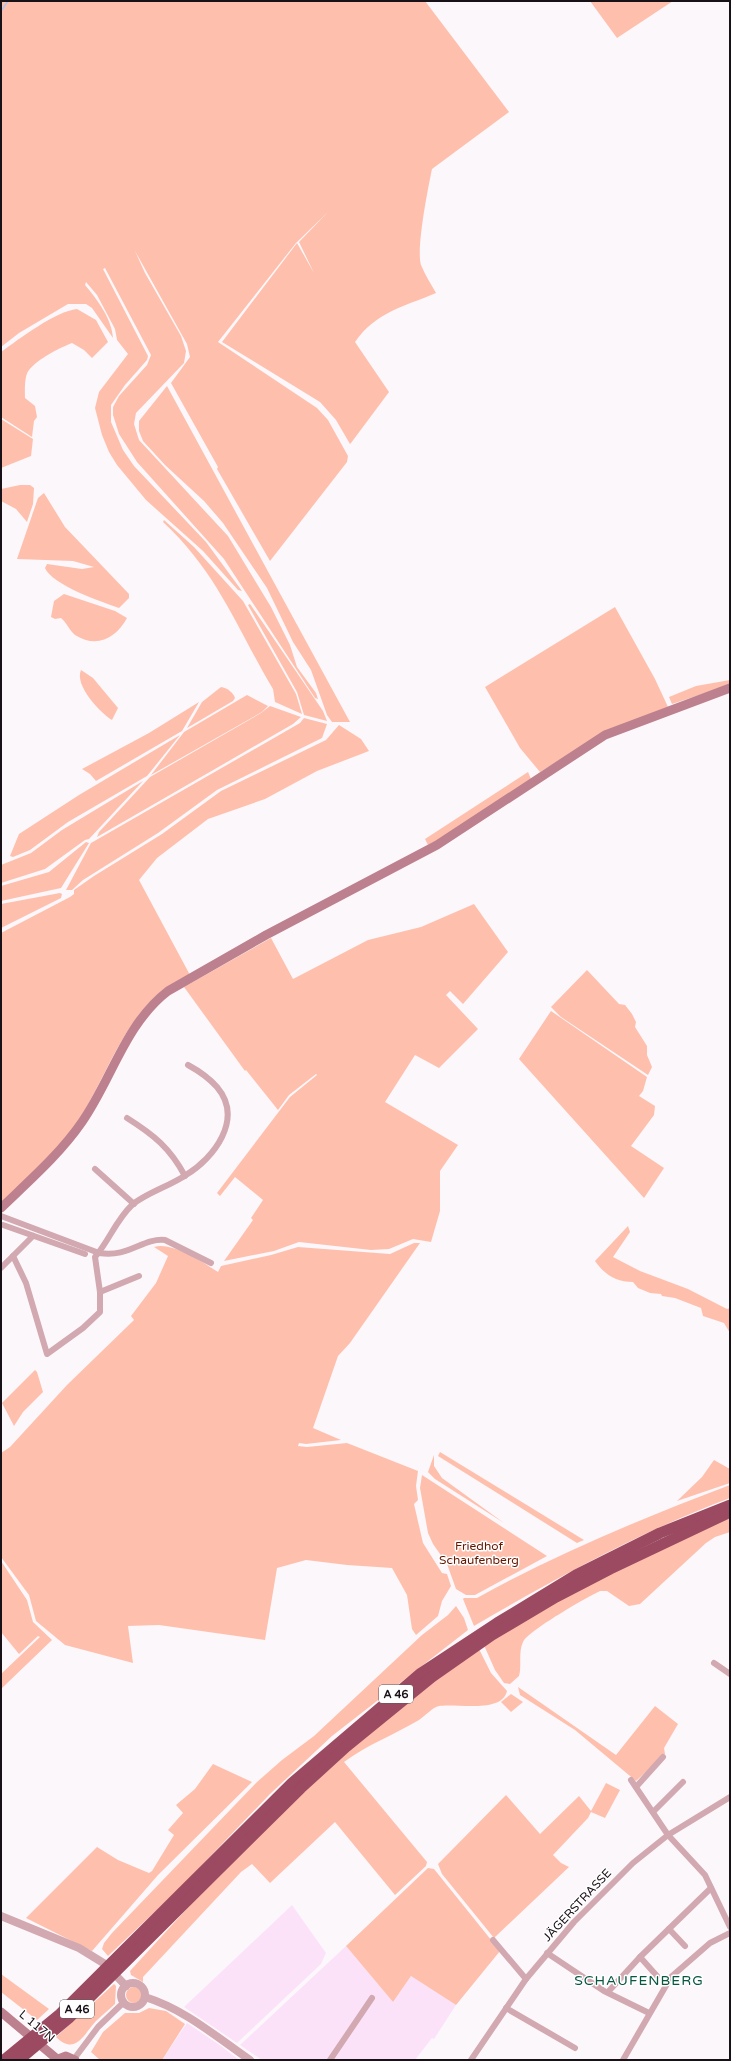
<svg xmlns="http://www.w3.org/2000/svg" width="731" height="2061" font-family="'Varela Round',sans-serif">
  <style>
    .built { fill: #fce2f8 }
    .green { fill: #fec0ad }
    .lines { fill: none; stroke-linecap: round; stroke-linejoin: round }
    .stream { stroke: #b0c5f2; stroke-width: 1.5 }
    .minor { stroke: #d2a8b1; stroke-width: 6 }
    .tertiary { stroke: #d2a8b1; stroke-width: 8 }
    .secondary { stroke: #bd808e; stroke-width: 9 }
    .motorway { stroke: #9c4a61; stroke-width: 11 }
    .labels { text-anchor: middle; stroke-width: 3; stroke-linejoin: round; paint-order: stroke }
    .shield { fill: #fff; stroke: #5e585d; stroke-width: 1 }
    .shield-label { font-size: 11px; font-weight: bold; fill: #191118 }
    .park-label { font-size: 12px; fill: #631600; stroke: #fff }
    .street-label { font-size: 12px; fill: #191118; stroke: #fff }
    .quarter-label { font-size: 14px; letter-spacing: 1px; fill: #065640; stroke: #fff }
  </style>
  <rect width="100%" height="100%" fill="#fcf7fb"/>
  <!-- built -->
  <g class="built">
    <polygon points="292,1905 326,1953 321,1964 237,2043 184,2007"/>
    <polygon points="346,1946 393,2002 411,1976 456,2005 434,2039 432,2038 415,2060 262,2060 240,2045"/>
    <polygon points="187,2023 221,2046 239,2060 162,2060"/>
  </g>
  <!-- green -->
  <g class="green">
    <path d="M1,1H425L509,112L432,169C428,188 416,249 421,265C425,275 431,284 436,293C403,307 376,312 355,342L389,392L351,443L350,444L336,420L320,402L222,342L297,243L314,273L299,242L328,212L296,243L218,342L317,408L328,420L348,456L347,462L270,561L217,469L218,467L171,383L190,357L187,344L135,251L145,273L181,336L186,351L184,363L136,413L134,424L139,440L228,536L271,607L290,645L297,667L316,693L318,699L315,698L224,559L137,462L119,434L113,415V407L119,396L147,365L151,355L105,268L103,269L148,356L147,360L125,385L111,405V422L123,450L134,466L206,542L242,591L238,590L203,551L146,500L117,465L109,452L102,435L95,408L99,392L128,354L117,340L115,329L97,295L86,282L85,285C97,299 112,319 113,338L92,308L86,304H68L19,333L1,347Z"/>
    <polygon points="590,1 673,1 617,38"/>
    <path d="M77,309L96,320L108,342L92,358L84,350L72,343C59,348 38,359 29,370C24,376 25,390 25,398L35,406L37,417L34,421L32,437L1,417V352C19,339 56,311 77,309Z"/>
    <polygon points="167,386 350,722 332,722 327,715 311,670 293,642 267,588 223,523 204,501 165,465 143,441 139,431 139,421"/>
    <polygon points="1,419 33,439 31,456 1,468"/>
    <polygon points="20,485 30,485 34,488 33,504 27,522 16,509 1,501 1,489"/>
    <path d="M44,493L65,527L129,594V598L119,608C102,602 52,585 45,568L47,564L82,569L94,567L73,561L17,559L38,498Z"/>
    <path d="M164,520L194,547L243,601L296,694L302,714L275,702L273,689C236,627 218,573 163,522Z"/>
    <path d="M64,594L115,611L127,618C116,638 97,649 75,635C69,630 67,623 61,618L55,619L51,617L54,601Z"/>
    <polygon points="250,604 323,711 327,721 304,715 297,692 248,605"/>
    <polygon points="615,607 655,679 668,707 612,729 540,772 520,748 485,687"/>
    <path d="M81,670L93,678L118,708L112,720C100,713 74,685 81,670Z"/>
    <polygon points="730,680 730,685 672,704 669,697 696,686"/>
    <path d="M221,687C227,688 233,692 235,698L233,701L187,728L202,702Z"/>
    <polygon points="247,695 268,706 262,712 151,775 184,732"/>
    <polygon points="199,702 182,731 96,781 90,774 82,769 149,733"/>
    <polygon points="270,706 301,717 293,724 97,837 99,832 150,777 261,713"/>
    <polygon points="304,718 327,724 322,738 217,790 158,833 83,880 72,890 66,890 91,843 300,723"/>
    <path d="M339,725L361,739L369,751L317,771L265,799L208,819L157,858L139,880L190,975C128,998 110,1074 76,1124C55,1154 26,1178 1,1204V933L70,897L74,894V890L94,876L162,834L221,791L326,740Z"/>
    <polygon points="180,735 147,776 68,822 30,850 13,857 10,856 19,834 79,795"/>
    <polygon points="528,772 531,779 450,834 428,845 425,839"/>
    <polygon points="143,781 89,839 85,840 45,869 1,883 1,865 31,853 62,830"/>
    <polygon points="86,842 89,843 61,888 1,901 1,886 49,872"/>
    <polygon points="60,893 62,894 61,898 1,928 1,904"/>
    <polygon points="474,904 508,952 463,1004 450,991 446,995 478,1029 439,1068 415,1055 385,1102 458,1145 440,1171 440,1211 431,1242 413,1239 389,1249 371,1250 299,1242 274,1251 224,1261 253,1220 251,1218 263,1200 235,1177 220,1196 217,1193 290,1097 317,1075 316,1074 289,1095 278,1110 246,1070 245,1071 184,987 271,938 293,979 368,940 421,927"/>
    <polygon points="587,970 619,1004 625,1005 632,1014 636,1022 635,1027 647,1046 647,1055 652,1067 648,1075 561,1017 551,1007"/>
    <polygon points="551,1011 647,1077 643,1091 639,1096 655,1106 654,1115 631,1146 664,1168 644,1198 519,1059"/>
    <path d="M628,1226L630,1232L613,1257L640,1271L688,1289L727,1309L730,1308V1333L724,1323L703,1316L701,1308L675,1298L662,1296L661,1294L650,1293L638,1288L633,1282C616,1282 605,1275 595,1261Z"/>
    <path d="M414,1243H420L350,1343L338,1356L313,1428L341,1440L306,1444L299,1443L298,1446L307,1447L347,1443L418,1471L416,1486L418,1500L414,1504L423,1543L442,1573L447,1574L451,1586L442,1601L438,1616L416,1635L412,1629L407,1595L392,1568L347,1565L306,1560L277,1568L265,1640L159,1625L128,1626L133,1663L65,1645L36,1621L29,1595L1,1557V1453L10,1447L67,1385L134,1320L131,1316L156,1283L168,1256L154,1247C171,1241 203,1262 218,1272L221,1266L271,1255L298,1247L390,1254Z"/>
    <polygon points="35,1370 37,1372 43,1392 23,1412 14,1426 2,1403"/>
    <polygon points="440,1452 584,1540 577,1543 438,1456"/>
    <polygon points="434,1455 434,1466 442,1478 504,1523 435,1479 428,1472"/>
    <polygon points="714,1460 730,1469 730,1483 677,1501 702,1477"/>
    <polygon points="422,1475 547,1556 475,1595 466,1595 456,1589 447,1564 433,1544 428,1533 420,1488"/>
    <path d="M730,1485V1498C640,1532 556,1578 474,1626L463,1599L464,1598H477C558,1553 643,1518 730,1485Z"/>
    <path d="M730,1517V1532L715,1537L706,1543L640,1604L629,1606L607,1591H600C587,1597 528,1631 523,1642C518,1652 522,1666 519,1676L510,1684L504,1683L495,1670L483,1643L564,1595Z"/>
    <polygon points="1,1561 27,1600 33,1622 52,1640 1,1689 1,1674 40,1637 38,1636 19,1654 1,1632"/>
    <polygon points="456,1606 464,1618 468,1630 332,1736 270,1794 180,1888 108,1956 102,1949 104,1943 112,1933 257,1782 282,1760 314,1736 422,1635 448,1615"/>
    <path d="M479,1649L491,1673L507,1691C502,1714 455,1703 439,1706C433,1707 425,1716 419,1720C394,1735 368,1744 344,1762L427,1862L426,1866L395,1895L335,1822L270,1883L252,1864L241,1872L143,1977V1982L131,1975L130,1971L214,1879L311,1781L449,1668Z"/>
    <polygon points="518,1687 616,1755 655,1706 678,1724 664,1748 665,1754 636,1781 575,1730 520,1695"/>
    <polygon points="511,1694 523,1702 511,1712 501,1702"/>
    <polygon points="213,1764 252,1782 158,1875 92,1951 26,1918 97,1847 118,1860 149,1873 152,1871 174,1835 168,1830 183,1813 176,1805 195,1789"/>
    <polygon points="606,1783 620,1790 605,1818 591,1812 588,1818 553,1855 561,1863 569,1867 494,1938 442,1874 438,1864 506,1795 540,1834 579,1796 591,1811"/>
    <polygon points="428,1868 434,1869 500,1951 456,2005 411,1976 393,2002 346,1946"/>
    <polygon points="1,1974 49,2009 37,2020 1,1992"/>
    <path d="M114,1984L116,1986L115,2004C109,2010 102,2015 96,2021C85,2032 76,2057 56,2037Z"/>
    <circle cx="134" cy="1995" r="8"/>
    <polygon points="149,2008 166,2011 185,2024 162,2060 100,2060 91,2052 103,2032 125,2013 139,2013"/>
  </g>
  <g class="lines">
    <!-- stream -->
    <polyline class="stream" points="1,11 8,1"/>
    <!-- minor -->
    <g class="minor">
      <path d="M127,1118C154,1135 170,1148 185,1176"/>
      <polyline points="95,1169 134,1204"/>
      <path d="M1,1216L99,1253C129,1258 142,1238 165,1240L211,1263"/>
      <polyline points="3,1225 85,1254"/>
      <path d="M13,1256L26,1283L47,1354L83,1328L100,1312V1292L95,1257C109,1241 116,1220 132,1205C146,1193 170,1186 186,1175C214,1158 244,1119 217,1087C209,1078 199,1071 188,1065"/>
      <polyline points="1,1268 33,1236"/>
      <polyline points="100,1292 139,1276"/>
      <polyline points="714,1663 730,1674"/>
      <polyline points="631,1780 668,1835 705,1875 730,1927"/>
      <polyline points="636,1787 663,1757"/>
      <polyline points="653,1812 683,1782"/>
      <polyline points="669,1929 685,1946"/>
      <polyline points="493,1940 526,1979"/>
      <polyline points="547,1953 604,1991 649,2013"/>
      <polyline points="640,1957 657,1976"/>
      <polyline points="608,1992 640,1957 711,1888"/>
      <polyline points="506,2008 575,2048"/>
      <polyline points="74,2059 98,2027 124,2002"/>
      <polyline points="330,2060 372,1998"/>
      <polyline points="471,2060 526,1979 574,1922 633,1863 668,1835 730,1797"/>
      <polyline points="623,2060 671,1977 710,1943 730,1933"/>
    </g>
    <!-- tertiary -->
    <g class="tertiary">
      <polyline points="1,1916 79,1948 105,1964 126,1986"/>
      <circle cx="133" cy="1995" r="12"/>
      <path d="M145,1997C186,2010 215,2036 250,2060"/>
    </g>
    <!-- secondary -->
    <g class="secondary">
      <path d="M1,1208C29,1181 60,1154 82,1122C112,1079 125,1024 168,991L266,935L437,845L605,735L730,688"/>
      <polyline points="1,2012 57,2059"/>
      <polyline points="56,2060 66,2056 75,2060"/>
    </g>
    <!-- motorway -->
    <g class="motorway">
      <polyline points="4,2060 60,2014 292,1783 421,1673 497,1623 576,1575 660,1533 730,1505"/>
      <polyline points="19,2060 69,2018 301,1788 346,1747 432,1677 492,1635 556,1597 610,1569 726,1514"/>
    </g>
  </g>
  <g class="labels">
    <!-- shield labels -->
    <g class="shield">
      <rect x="379" y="1685" width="34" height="18" rx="3"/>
      <rect x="60" y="2000" width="34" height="18" rx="3"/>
    </g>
    <g class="shield-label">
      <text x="396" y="1698">A 46</text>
      <text x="77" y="2013">A 46</text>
    </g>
    <!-- park labels -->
    <g class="park-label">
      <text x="479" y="1550">Friedhof<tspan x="479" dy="14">Schaufenberg</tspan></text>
    </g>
    <!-- street labels -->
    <g class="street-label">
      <text transform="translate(577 1905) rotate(-47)" y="4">JÄGERSTRASSE</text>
      <text transform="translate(37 2026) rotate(40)" y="4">L 117N</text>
    </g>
    <!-- quarter labels -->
    <g class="quarter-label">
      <text x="639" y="1985">SCHAUFENBERG</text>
    </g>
  </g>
  <!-- border -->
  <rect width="731" height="2061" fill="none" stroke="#191118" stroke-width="4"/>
</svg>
